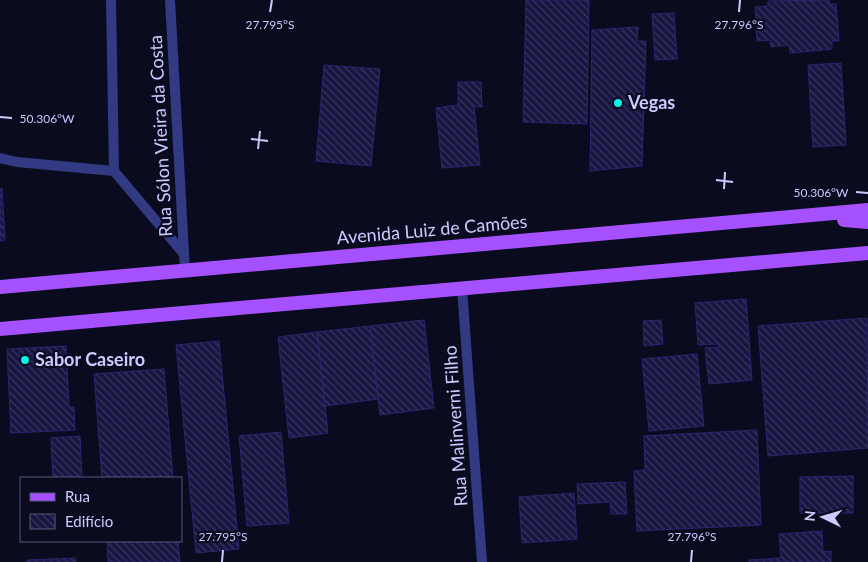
<svg xmlns="http://www.w3.org/2000/svg" width="868" height="562" font-family="Lato,sans-serif">
  <style>
    .building { fill: url(#building-back-hatch); stroke: #2a2570 }
    .lines { fill: none; stroke-linecap: round; stroke-linejoin: round }
    .service { stroke: #323a83; stroke-width: 10 }
    .minor { stroke: #323a83; stroke-width: 10 }
    .primary { stroke: #a651ff; stroke-width: 14 }
    .ticks { fill: none; stroke: #cacbff; stroke-width: 2 }
    .poi-dot { fill: #00f5eb; stroke: #0b0b20; stroke-width: 2 }
    .labels { text-anchor: middle; stroke-width: 4.5; stroke-linejoin: round; paint-order: stroke }
    .poi-label { font-size: 18px; font-weight: bold; fill: #cacbff; stroke: #0b0b20; text-anchor: start }
    .street-label { font-size: 18px; fill: #cacbff; stroke: #0b0b20 }
    .ticks-label { font-size: 12px; text-anchor: middle; fill: #cacbff; stroke: #0b0b20; stroke-width: 4.5; stroke-linejoin: round; paint-order: stroke }
  </style>
  <defs>
    <pattern id="building-back-hatch" width="6" height="6" patternUnits="userSpaceOnUse" patternTransform="scale(1.25)"><rect width="6" height="6" fill="#181542"/><path d="M-1 5l2 2M0 0l6 6M5-1l2 2" fill="none" stroke="#38365e"/></pattern>
  </defs>
  <rect width="100%" height="100%" fill="#0b0b20"/>
  <!-- building -->
  <g class="building">
    <polygon points="526,0 589,0 587,124 523,122"/>
    <polygon points="829,0 830,4 836,4 839,41 832,41 832,49 790,53 789,45 771,47 770,40 757,41 755,7 768,6 768,1"/>
    <polygon points="674,13 677,59 655,60 652,14"/>
    <polygon points="638,27 637,41 646,41 642,166 590,171 592,30"/>
    <polygon points="841,63 846,145 813,147 808,65"/>
    <polygon points="324,65 380,69 371,166 316,161"/>
    <polygon points="458,82 481,82 482,107 474,106 480,165 442,168 436,108 458,105"/>
    <polygon points="2,188 5,240 0,241 0,189"/>
    <polygon points="746,299 752,380 709,384 705,348 719,347 718,344 698,345 695,303"/>
    <polygon points="867,318 868,448 768,456 758,326"/>
    <polygon points="424,320 434,408 380,415 370,326"/>
    <polygon points="661,320 663,344 644,346 643,321"/>
    <polygon points="370,326 378,399 325,406 317,332"/>
    <polygon points="317,332 328,433 289,438 278,337"/>
    <polygon points="219,341 239,549 196,553 176,345"/>
    <polygon points="66,346 69,407 74,407 75,430 11,433 7,349"/>
    <polygon points="697,354 704,426 649,431 642,359"/>
    <polygon points="164,369 173,478 102,478 94,374"/>
    <polygon points="757,430 761,525 637,531 634,471 645,470 644,436"/>
    <polygon points="281,432 289,523 247,526 239,436"/>
    <polygon points="80,436 82,478 53,478 51,438"/>
    <polygon points="853,476 853,513 800,513 800,477"/>
    <polygon points="625,482 627,514 611,514 610,502 578,504 577,484"/>
    <polygon points="574,493 577,539 522,543 519,497"/>
    <polygon points="822,531 823,552 831,551 831,562 749,562 749,560 781,558 779,534"/>
    <polygon points="107,541 178,541 180,562 108,562"/>
    <polygon points="75,558 76,562 27,562 27,560"/>
  </g>
  <g class="lines">
    <!-- service -->
    <g class="service">
      <polyline points="111,0 114,171 184,254"/>
      <polyline points="0,158 17,162 114,171"/>
    </g>
    <!-- minor -->
    <g class="minor">
      <polyline points="170,0 185,271"/>
      <polyline points="462,288 482,562"/>
    </g>
    <!-- primary -->
    <g class="primary">
      <polyline points="844,220 868,222"/>
      <polyline points="0,287 868,210"/>
      <polyline points="0,329 868,253"/>
    </g>
  </g>
  <!-- ticks -->
  <path class="ticks" d="M270,12L272,0M739,12L740,0M0,117L12,118M251,139L268,141M258,149L260,131M716,180L733,182M724,189L725,172M856,192L868,193M222,562L223,550M691,562L692,550"/>
  <!-- markers -->
  <g class="poi-dot">
    <circle cx="618" cy="103" r="5"/>
    <circle cx="25" cy="360" r="5"/>
  </g>
  <g class="labels">
    <!-- poi labels -->
    <g class="poi-label">
      <text x="628" y="109">Vegas</text>
      <text x="35" y="366">Sabor Caseiro</text>
    </g>
    <!-- street labels -->
    <g class="street-label">
      <text transform="translate(161 136) rotate(-93)" y="6">Rua Sólon Vieira da Costa</text>
      <text transform="translate(432 230) rotate(-5)" y="6">Avenida Luiz de Camões</text>
      <text transform="translate(456 426) rotate(-94)" y="6">Rua Malinverni Filho</text>
    </g>
  </g>
  <g class="ticks-label">
    <text x="270" y="29">27.795°S</text>
    <text x="739" y="29">27.796°S</text>
    <text x="47" y="123">50.306°W</text>
    <text x="821" y="197">50.306°W</text>
    <text x="223" y="541">27.795°S</text>
    <text x="692" y="541">27.796°S</text>
  </g>
  <!-- legend -->
  <rect x="20" y="477" width="162" height="65" fill="#0b0b20" stroke="#575879"/>
  <rect x="30" y="493" width="25" height="8" fill="#a651ff" stroke="#575879"/>
  <text x="65" y="502" font-size="15" fill="#cacbff">Rua</text>
  <rect x="30" y="514" width="25" height="15" fill="url(#building-back-hatch)" stroke="#575879"/>
  <text x="65" y="527" font-size="15" fill="#cacbff">Edifício</text>
  <!-- north arrow -->
  <g transform="translate(823 517) rotate(275)" stroke="#0b0b20" stroke-width="4" paint-order="stroke">
  <path d="M0-4L9 19L0 12L-9 19Z" fill="#cacbff"/>
  <text y="-8" font-size="14" font-weight="bold" text-anchor="middle" fill="#cacbff">N</text>
  </g>
</svg>
